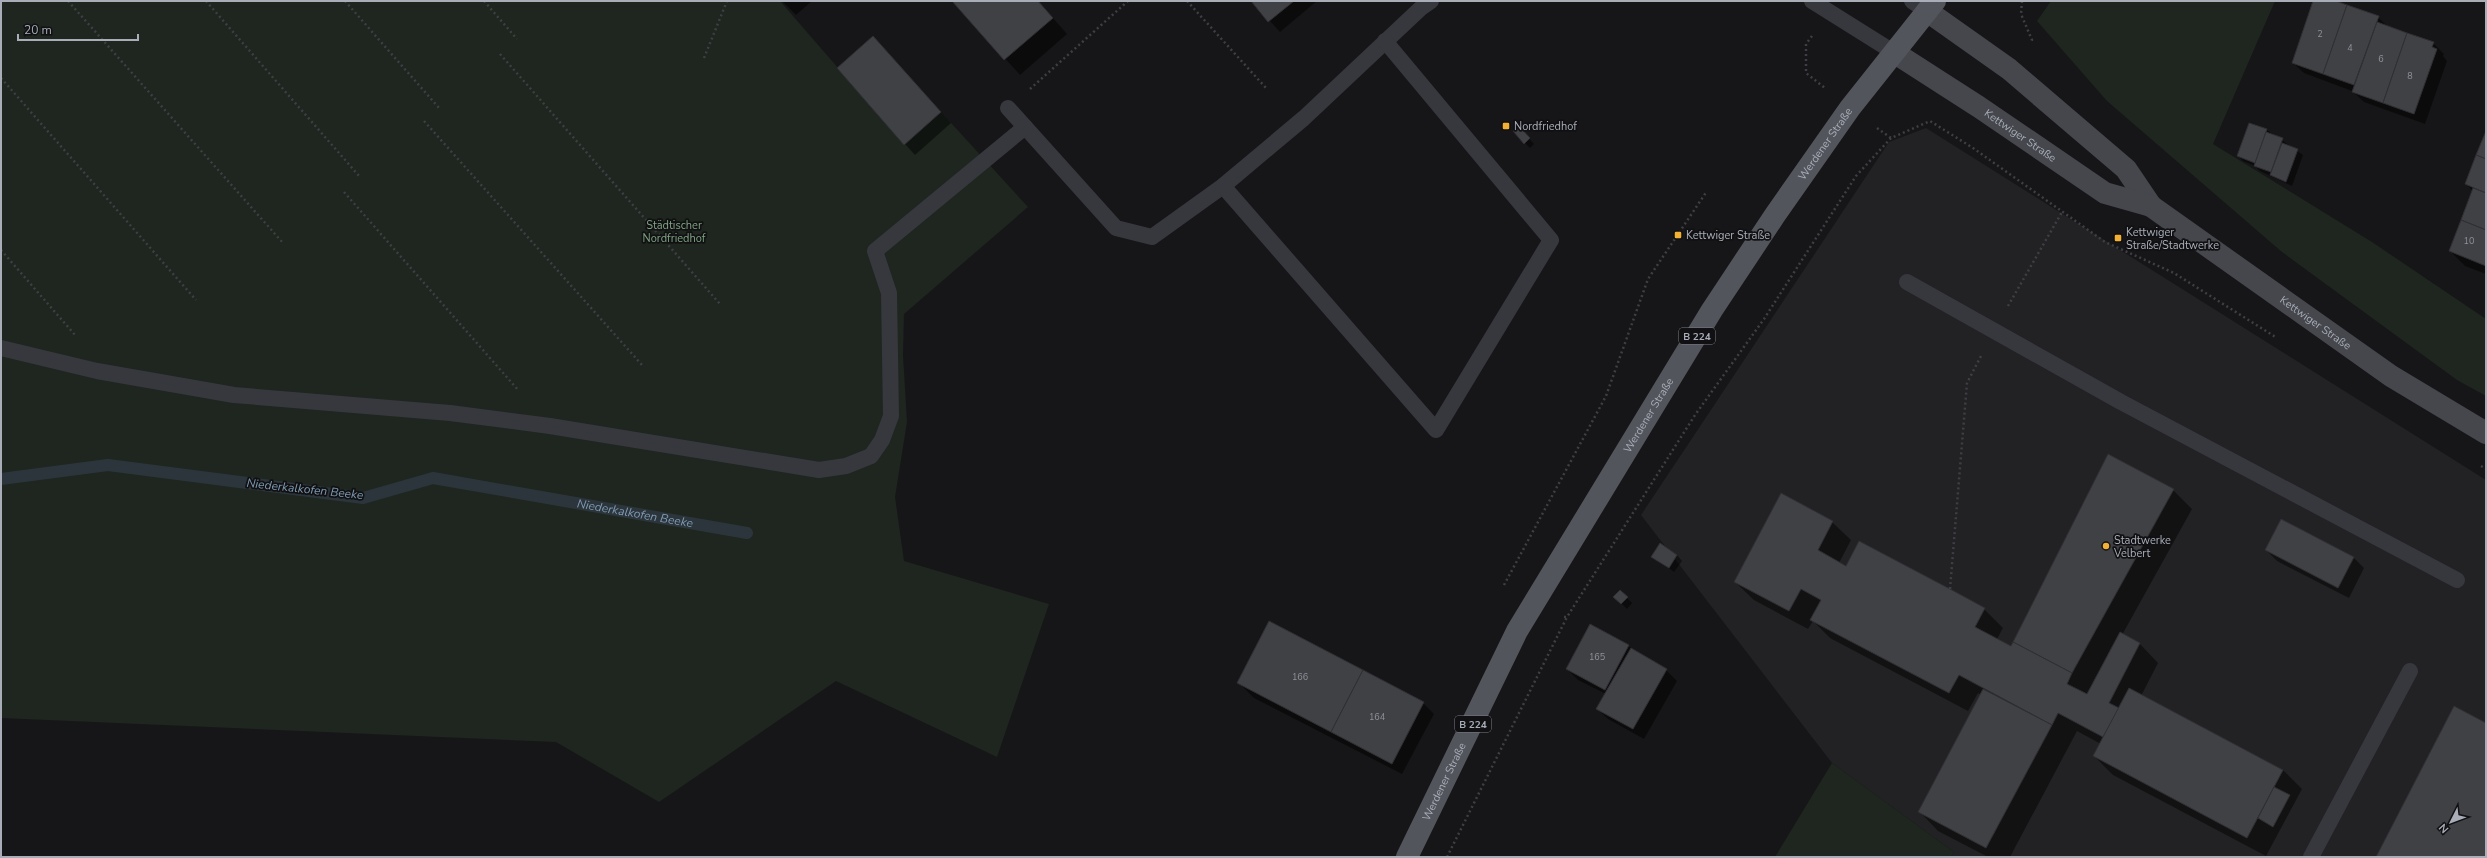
<svg xmlns="http://www.w3.org/2000/svg" width="2487" height="858" font-family="'Nunito Sans',sans-serif">
  <style>
    .built { fill: #222225 }
    .green { fill: #1e261f }
    .shadow { fill: #0007 }
    .lines { fill: none; stroke-linecap: round; stroke-linejoin: round }
    .stream { stroke: #2c353c; stroke-width: 12 }
    .building { fill: #404145; stroke: #303034 }
    .path { stroke: #3d3f44; stroke-width: 2.5; stroke-dasharray: 2 3; stroke-linecap: butt }
    .lane { stroke: #37383d; stroke-width: 16 }
    .secondary { stroke: #45474d; stroke-width: 22 }
    .primary { stroke: #53555c; stroke-width: 22 }
    .poi-dot { fill: #f2b134; stroke: #111113; stroke-width: 1.5 }
    .labels { text-anchor: middle; stroke-width: 3.5; stroke-linejoin: round; paint-order: stroke }
    .number-label { font-size: 9px; fill: #8e929b }
    .shield { fill: #111113; stroke: #7b7e86; stroke-width: 1 }
    .shield-label { font-size: 10px; font-weight: bold; fill: #a8adb8 }
    .poi-label { font-size: 11px; fill: #a8adb8; stroke: #111113; text-anchor: start }
    .street-label { font-size: 11px; fill: #a8adb8; stroke: #111113 }
    .park-label { font-size: 11px; fill: #7fa381; stroke: #111113 }
    .water-label { font-size: 12px; font-style: italic; fill: #7f9bb3; stroke: #111113 }
  </style>
  <rect width="100%" height="100%" fill="#161618"/>
  <!-- built -->
  <polygon class="built" points="1926,128 2486,480 2486,857 1951,857 1954,852 1832,763 1641,515 1889,142"/>
  <!-- green -->
  <g class="green">
    <polygon points="1,1 780,1 904,144 941,112 1028,207 904,314 903,355 907,422 895,497 904,561 1049,604 997,757 836,681 659,802 556,742 1,718"/>
    <polygon points="2051,1 2275,1 2213,144 2372,242 2486,319 2486,396 2457,380 2282,252 2107,101 2037,21"/>
    <polygon points="1832,763 1954,852 1951,857 1775,857"/>
  </g>
  <!-- shadow -->
  <g class="shadow">
    <polygon points="782,1 812,1 796,15"/>
    <polygon points="953,1 1038,1 1067,34 1020,75"/>
    <polygon points="1252,1 1317,1 1280,32"/>
    <polygon points="2315,1 2332,1 2378,17 2388,27 2433,43 2444,54 2443,56 2447,61 2425,124 2364,102 2352,91 2304,73 2293,63"/>
    <polygon points="873,37 951,123 915,155 905,144"/>
    <polygon points="2250,124 2267,130 2303,155 2292,186 2260,171 2255,166 2243,161 2238,156"/>
    <polygon points="1524,133 1534,144 1530,148 1525,143"/>
    <polygon points="2486,133 2486,274 2465,266 2450,251 2473,191 2466,184"/>
    <polygon points="2173,490 2192,509 2122,635 2140,644 2158,663 2141,696 2283,770 2302,789 2266,856 2113,775 2094,756 2101,744 2077,731 2010,857 1988,857 1938,831 1920,812 1981,695 1978,693 1968,711 1830,638 1813,621 1808,629 1754,600 1735,582 1832,522 1851,540 1839,563 1984,609 2003,628 1997,639 2012,647"/>
    <polygon points="2266,550 2353,557 2364,568 2349,598 2277,561"/>
    <polygon points="1677,555 1682,561 1674,572 1653,556"/>
    <polygon points="1620,591 1632,603 1627,609 1615,597"/>
    <polygon points="1628,646 1666,670 1677,681 1644,739 1608,719 1597,709 1606,694 1578,680 1567,669"/>
    <polygon points="1239,683 1423,703 1434,714 1402,774 1254,698"/>
  </g>
  <g class="lines">
    <!-- stream -->
    <path class="stream" id="s1" d="M1,479L108,465L363,498L433,478L747,533"/>
  </g>
  <!-- building -->
  <g class="building">
    <polygon points="952,1 1038,1 1053,18 1004,60"/>
    <polygon points="1251,1 1294,1 1268,22"/>
    <polygon points="2313,1 2336,1 2347,5 2323,74 2292,63"/>
    <polygon points="2347,5 2379,16 2354,85 2323,74"/>
    <polygon points="2377,22 2407,33 2383,103 2352,92"/>
    <polygon points="2407,33 2434,42 2432,47 2437,49 2414,114 2383,103"/>
    <polygon points="873,36 941,112 904,145 837,68"/>
    <polygon points="2249,123 2267,129 2255,163 2237,156"/>
    <polygon points="1519,126 1530,138 1524,144 1513,131"/>
    <polygon points="2486,131 2486,159 2476,155"/>
    <polygon points="2266,132 2283,138 2271,172 2254,166"/>
    <polygon points="2282,143 2298,149 2286,182 2270,175"/>
    <polygon points="2476,155 2486,159 2486,193 2465,184"/>
    <polygon points="2473,188 2486,193 2486,230 2461,220"/>
    <polygon points="2461,220 2486,230 2486,266 2449,251"/>
    <polygon points="2108,454 2174,489 2072,673 2013,642"/>
    <polygon points="1781,493 1833,521 1818,550 1846,566 1859,541 1950,589 1985,608 1975,627 2011,646 2013,642 2072,673 2067,684 2087,694 2120,632 2140,643 2109,703 2119,708 2103,737 2058,713 2052,725 1959,675 1949,693 1810,620 1821,600 1801,589 1789,611 1734,582"/>
    <polygon points="2281,519 2354,557 2338,588 2265,550"/>
    <polygon points="1660,543 1677,555 1669,568 1651,557"/>
    <polygon points="1620,590 1628,597 1621,604 1613,597"/>
    <polygon points="1269,621 1363,670 1331,732 1237,683"/>
    <polygon points="1590,624 1629,645 1605,690 1566,669"/>
    <polygon points="1631,648 1667,669 1633,729 1596,709"/>
    <polygon points="1363,670 1424,702 1392,764 1331,732"/>
    <polygon points="2129,688 2283,770 2247,838 2093,756"/>
    <polygon points="1983,689 2052,725 1986,848 1918,812"/>
    <polygon points="2454,706 2486,723 2486,857 2376,857"/>
    <polygon points="2274,787 2290,795 2273,827 2258,818"/>
  </g>
  <g class="lines">
    <!-- path -->
    <g class="path">
      <polyline points="68,1 283,243"/>
      <polyline points="206,1 360,177"/>
      <polyline points="345,1 439,108"/>
      <polyline points="484,1 517,39"/>
      <polyline points="1187,1 1266,88"/>
      <polyline points="2022,1 2021,14 2032,40 2030,43"/>
      <polyline points="1812,36 1806,44 1806,73 1825,88"/>
      <polyline points="500,54 720,304"/>
      <polyline points="704,58 727,1"/>
      <polyline points="1,78 196,300"/>
      <polyline points="1030,89 1128,1"/>
      <polyline points="424,121 642,365"/>
      <polyline points="1877,128 1891,138"/>
      <polyline points="344,192 519,391"/>
      <polyline points="1,250 75,335"/>
      <polyline points="2008,306 2062,212"/>
      <polyline points="2481,466 2486,469"/>
      <polyline points="1504,585 1606,396 1648,279 1707,191"/>
      <polyline points="1950,589 1967,383 1981,356"/>
      <polyline points="1564,617 1567,617 1695,415 1764,319 1856,176 1891,138 1930,121 1973,148 2105,242 2174,273 2277,338"/>
      <polyline points="1447,857 1567,617"/>
    </g>
    <!-- lane -->
    <g class="lane">
      <polyline points="1812,1 1895,53"/>
      <polyline points="1912,1 1927,11"/>
      <polyline points="1008,108 1116,228 1152,237 1223,186 1304,118 1421,8 1431,1"/>
      <polyline points="1223,186 1436,430 1551,240 1385,41"/>
      <polyline points="1907,282 2121,402 2457,580"/>
      <polyline points="1,348 97,371 234,395 450,413 550,426 819,470 846,466 871,456 882,440 891,416 889,293 875,251 1025,127"/>
      <polyline points="2311,857 2410,671"/>
    </g>
    <!-- secondary -->
    <g class="secondary">
      <polyline points="1927,11 2009,69 2126,169 2151,206"/>
      <path id="s2" d="M1895,53L1979,107L2105,193L2151,206L2391,376L2486,433"/>
    </g>
    <!-- primary -->
    <path class="primary" id="s3" d="M1407,857L1517,631L1712,310L1775,215L1850,108L1935,1"/>
  </g>
  <!-- markers -->
  <g class="poi-dot">
    <rect x="1502" y="122" width="8" height="8" rx="2"/>
    <rect x="1674" y="231" width="8" height="8" rx="2"/>
    <rect x="2114" y="234" width="8" height="8" rx="2"/>
    <circle cx="2106" cy="546" r="4"/>
  </g>
  <g class="labels">
    <!-- number labels -->
    <g class="number-label">
      <text x="2320" y="37">2</text>
      <text x="2350" y="51">4</text>
      <text x="2381" y="62">6</text>
      <text x="2410" y="79">8</text>
      <text x="2469" y="244">10</text>
      <text x="1597" y="660">165</text>
      <text x="1300" y="680">166</text>
      <text x="1377" y="720">164</text>
    </g>
    <!-- shield labels -->
    <g class="shield">
      <rect x="1679" y="328" width="36" height="16" rx="3"/>
      <rect x="1455" y="716" width="36" height="16" rx="3"/>
    </g>
    <g class="shield-label">
      <text x="1697" y="340">B 224</text>
      <text x="1473" y="728">B 224</text>
    </g>
    <!-- poi labels -->
    <g class="poi-label">
      <text x="1514" y="130">Nordfriedhof</text>
      <text x="2126" y="236">Kettwiger<tspan x="2126" dy="13">Straße/Stadtwerke</tspan></text>
      <text x="1686" y="239">Kettwiger Straße</text>
      <text x="2114" y="544">Stadtwerke<tspan x="2114" dy="13">Velbert</tspan></text>
    </g>
    <!-- street labels -->
    <g class="street-label">
      <text dy="4" stroke="none"><textPath href="#s2" startOffset="150">Kettwiger Straße</textPath></text>
      <text dy="4" stroke="none"><textPath href="#s3" startOffset="828">Werdener Straße</textPath></text>
      <text dy="4" stroke="none"><textPath href="#s2" startOffset="502">Kettwiger Straße</textPath></text>
      <text dy="4" stroke="none"><textPath href="#s3" startOffset="504">Werdener Straße</textPath></text>
      <text dy="4" stroke="none"><textPath href="#s3" startOffset="84">Werdener Straße</textPath></text>
    </g>
    <!-- park labels -->
    <g class="park-label">
      <text x="674" y="229">Städtischer<tspan x="674" dy="13">Nordfriedhof</tspan></text>
    </g>
    <!-- water labels -->
    <g class="water-label">
      <text transform="translate(305 489) rotate(6)" y="4">Niederkalkofen Beeke</text>
      <text dy="4" stroke="none"><textPath href="#s1" startOffset="643">Niederkalkofen Beeke</textPath></text>
    </g>
  </g>
  <!-- border -->
  <rect width="2487" height="858" fill="none" stroke="#a8adb8" stroke-width="4"/>
  <!-- north arrow -->
  <g transform="translate(2451 822) rotate(228)" stroke="#111113" stroke-width="3" paint-order="stroke">
  <path d="M0-3L7 15L0 10L-7 15Z" fill="#a8adb8"/>
  <text y="-6" font-size="11" font-weight="bold" text-anchor="middle" fill="#a8adb8">N</text>
  </g>
  <!-- scale -->
  <path d="M18 34v6h120v-6" fill="none" stroke="#a8adb8" stroke-width="2"/>
  <text x="24" y="34" font-size="12" fill="#a8adb8" stroke="#111113" stroke-width="3" paint-order="stroke">20 m</text>
</svg>
